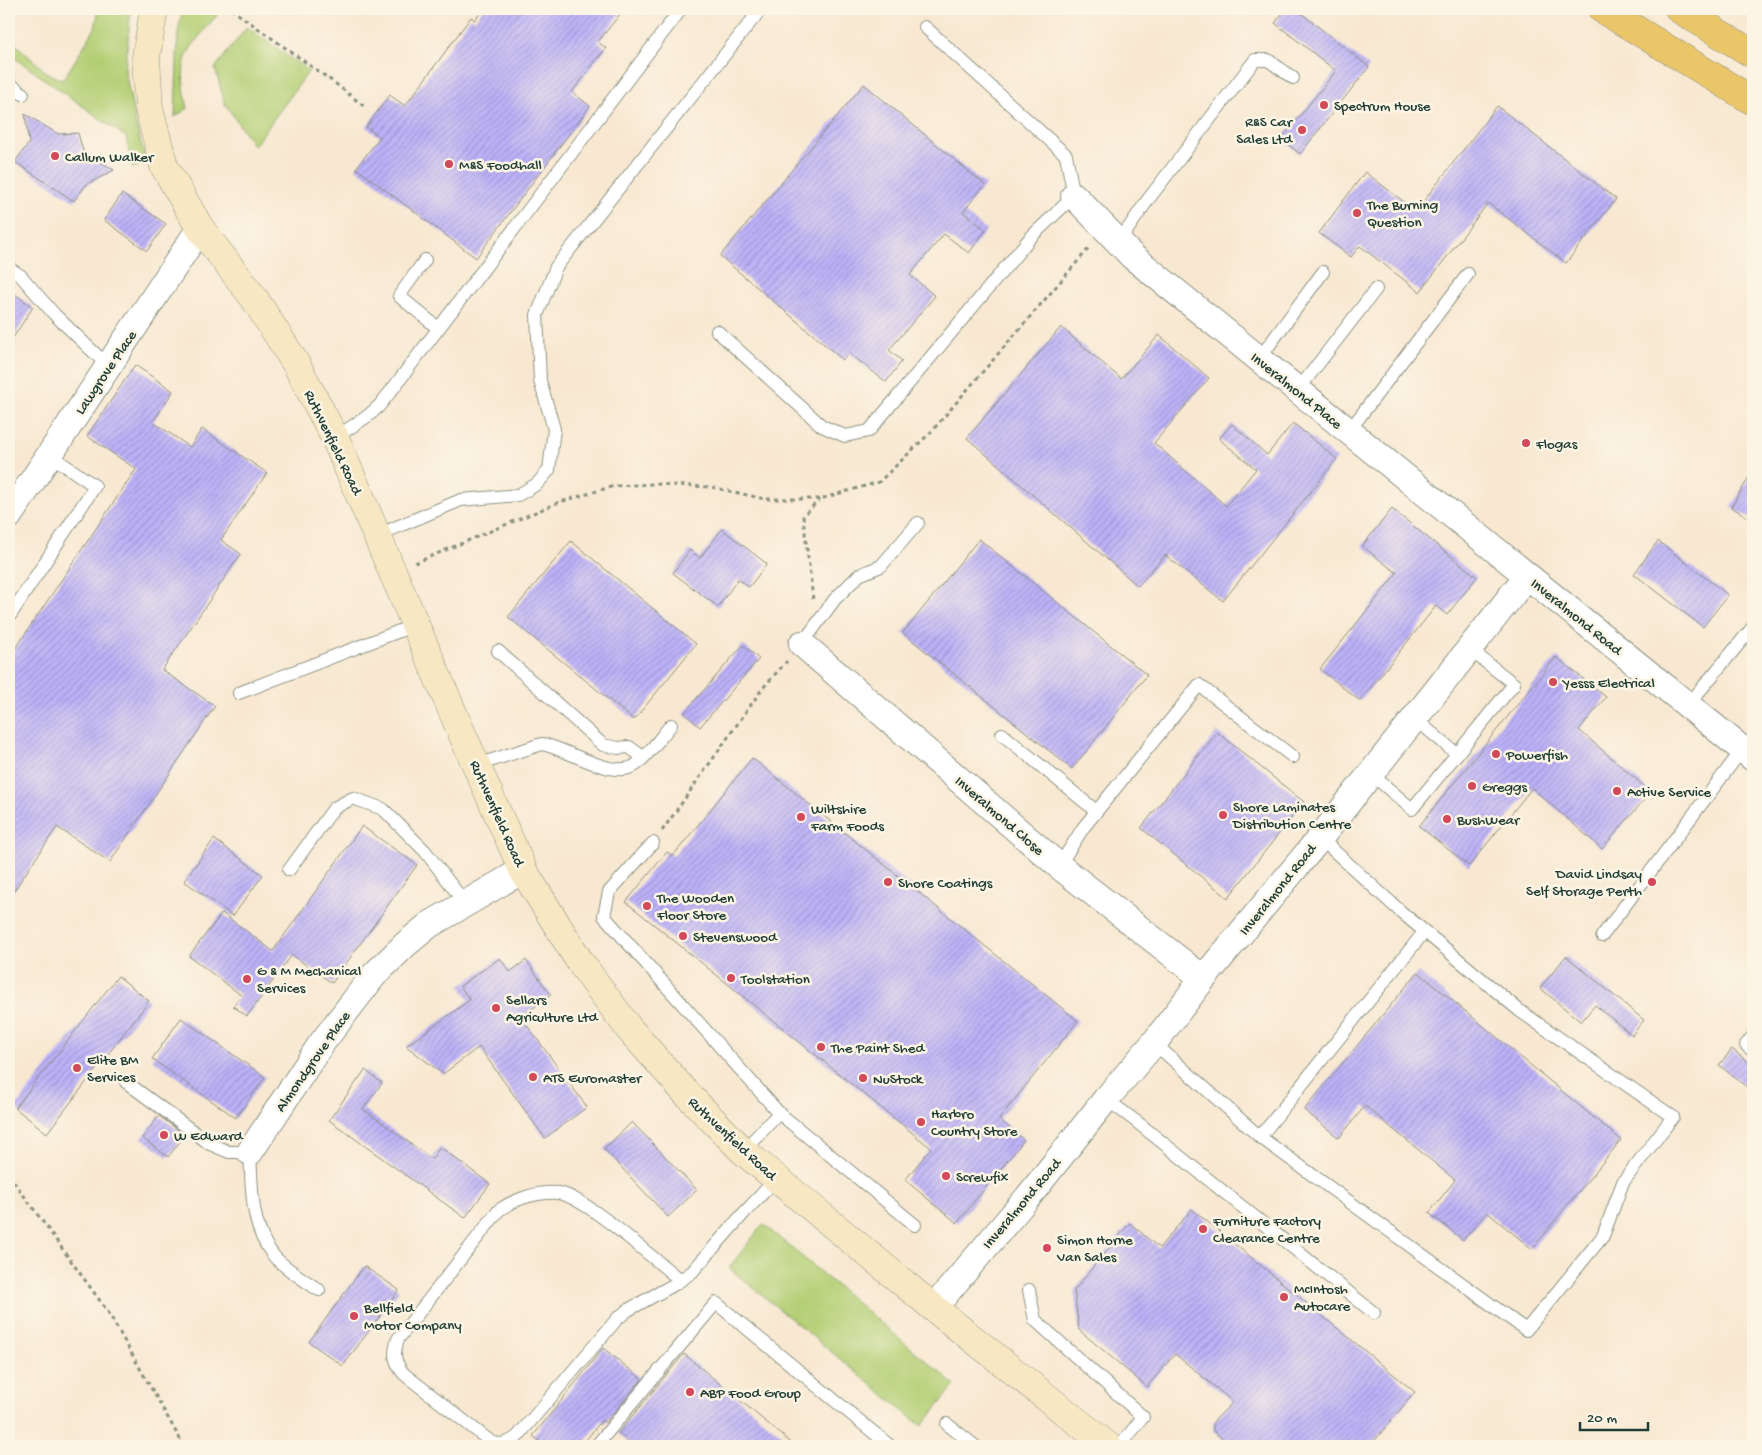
<svg xmlns="http://www.w3.org/2000/svg" width="1762" height="1455" font-family="'Gochi Hand',sans-serif">
  <style>
    .green { fill: #b3cf75; stroke: #698654 }
    .building { fill: url(#building-hatch) }
    .lines { fill: none; stroke-linecap: round; stroke-linejoin: round }
    .lane-casing { stroke: #8c9282; stroke-width: 14 }
    .street-casing { stroke: #8c9282; stroke-width: 28 }
    .secondary-casing { stroke: #8c9282; stroke-width: 29 }
    .highway-casing { stroke: #8c9282; stroke-width: 29 }
    .path { stroke: #8c9282; stroke-width: 3; stroke-dasharray: 4 4; stroke-linecap: butt }
    .lane { stroke: #fff; stroke-width: 12 }
    .street { stroke: #fff; stroke-width: 26 }
    .secondary { stroke: #f7e8c3; stroke-width: 28 }
    .highway { stroke: #ebc669; stroke-width: 28 }
    .poi-dot { fill: #d1495b; stroke: #fcf5e5; stroke-width: 2 }
    .labels { text-anchor: middle; stroke-width: 5; stroke-linejoin: round; paint-order: stroke }
    .poi-label { font-size: 15px; fill: #1f3d34; stroke: #fcf5e5; text-anchor: start }
    .street-label { font-size: 15px; fill: #1f3d34; stroke: #fcf5e5 }
  </style>
  <defs>
    <pattern id="building-hatch" width="6" height="6" patternUnits="userSpaceOnUse" patternTransform="scale(1.25)"><rect width="6" height="6" fill="#bdb2f9"/><path d="M-1 1l2-2M0 6l6-6M5 7l2-2" fill="none" stroke="#9992ca"/></pattern>
  </defs>
  <rect width="100%" height="100%" fill="#fcf5e5"/>
  <filter id="ink" filterUnits="userSpaceOnUse"><feTurbulence type="fractalNoise" baseFrequency=".02" numOctaves="2"/><feDisplacementMap in="SourceGraphic" scale="10" xChannelSelector="R" yChannelSelector="G"/><feConvolveMatrix kernelMatrix="1 2 1 2 8 2 1 2 1" color-interpolation-filters="sRGB"/></filter>
  <filter id="wash" filterUnits="userSpaceOnUse"><feTurbulence type="fractalNoise" baseFrequency=".0096" numOctaves="4" result="noise"/><feDisplacementMap in="SourceGraphic" scale="20" xChannelSelector="R" yChannelSelector="G"/><feGaussianBlur stdDeviation="1.12" result="paint"/><feColorMatrix in="noise" values="0 0 0 0 0 0 0 0 0 0 0 0 0 0 0 0 0 1.4 0 .05"/><feComposite in="paint" operator="in"/></filter>
  <g filter="url(#wash)">
    <rect width="100%" height="100%" fill="#f8e8d1"/>
    <!-- green -->
    <g class="green">
      <polygon points="99,9 132,9 130,19 125,70 136,126 147,164 132,168 126,137 9,54 9,38 47,73 63,80 95,28"/>
      <path d="M183,9H222C213,21 194,41 188,53C180,69 184,92 188,108L175,117L178,32Z"/>
      <polygon points="247,27 309,71 254,146 225,104 215,68"/>
      <polygon points="763,1224 955,1385 922,1426 729,1268"/>
    </g>
    <g id="blocks">
      <!-- building -->
      <g class="building">
        <polygon points="483,9 624,9 598,42 606,48 572,92 590,106 476,258 356,168 380,137 366,127 390,95 405,106 471,17 475,20"/>
        <polygon points="1286,9 1296,9 1369,67 1300,154 1281,139 1336,71 1275,23"/>
        <polygon points="864,84 985,185 963,212 986,230 969,253 944,234 910,275 935,296 889,350 902,361 886,382 849,353 843,360 720,256"/>
        <polygon points="1497,106 1616,199 1566,263 1488,203 1420,292 1360,246 1351,257 1319,233 1365,172 1416,211"/>
        <polygon points="25,114 58,134 78,133 83,151 114,170 86,185 74,201 15,162 29,143"/>
        <polygon points="122,194 166,224 147,251 104,220"/>
        <polygon points="9,290 33,307 9,344"/>
        <polygon points="1061,327 1121,379 1159,335 1209,378 1154,443 1226,506 1256,469 1219,439 1232,424 1267,455 1293,423 1337,459 1223,601 1165,555 1138,586 967,438"/>
        <polygon points="135,365 173,391 153,422 190,447 202,429 267,473 221,540 241,554 162,670 215,706 110,862 57,827 9,898 9,658 136,469 87,436"/>
        <polygon points="1753,471 1753,520 1731,507"/>
        <polygon points="1392,509 1477,577 1447,615 1436,606 1360,701 1320,669 1397,573 1362,546"/>
        <polygon points="722,529 767,564 749,587 738,579 718,607 673,573 690,550 700,558"/>
        <polygon points="979,539 1147,675 1072,769 903,633"/>
        <polygon points="571,541 696,644 634,720 508,617"/>
        <polygon points="1658,541 1728,595 1703,627 1634,574"/>
        <polygon points="743,645 759,659 700,727 684,713"/>
        <polygon points="1556,657 1606,697 1579,730 1651,792 1602,849 1532,788 1469,866 1419,826"/>
        <polygon points="1217,732 1304,802 1228,898 1141,828"/>
        <polygon points="752,758 1078,1021 999,1119 1024,1140 957,1223 905,1180 931,1148 626,902 667,852 673,856"/>
        <polygon points="362,826 417,865 332,983 292,955 247,1016 233,1006 241,995 189,956 222,913 273,951"/>
        <polygon points="214,839 263,875 233,916 184,881"/>
        <polygon points="1566,956 1644,1020 1632,1035 1595,1005 1581,1022 1540,988"/>
        <polygon points="500,958 510,972 526,960 551,995 521,1017 587,1107 545,1138 479,1047 443,1074 406,1046 470,1000 460,986"/>
        <polygon points="1418,972 1621,1140 1532,1249 1487,1212 1463,1240 1429,1213 1455,1180 1365,1106 1339,1138 1304,1110"/>
        <polygon points="118,976 149,1001 47,1133 15,1108"/>
        <polygon points="181,1018 265,1077 236,1118 152,1059"/>
        <polygon points="1732,1049 1753,1066 1753,1092 1719,1065"/>
        <polygon points="365,1070 382,1083 363,1109 432,1159 440,1147 490,1184 465,1218 329,1120"/>
        <polygon points="159,1116 185,1135 168,1157 142,1138"/>
        <polygon points="632,1122 697,1190 668,1217 604,1149"/>
        <polygon points="1192,1209 1415,1392 1370,1446 1231,1446 1213,1431 1213,1422 1233,1402 1175,1354 1147,1387 1079,1330 1074,1290 1130,1223 1159,1248"/>
        <polygon points="364,1266 399,1290 343,1366 309,1342"/>
        <polygon points="603,1348 642,1379 605,1423 602,1420 581,1446 546,1446 533,1436"/>
        <polygon points="684,1354 795,1446 633,1446 618,1433"/>
      </g>
    </g>
  </g>
  <g filter="url(#ink)">
    <use href="#blocks" fill-opacity="0" stroke="#8c9282" stroke-width="1"/>
    <g class="lines">
      <!-- lane casing -->
      <g class="lane-casing">
        <g id="lane">
          <polyline points="9,83 23,94"/>
          <polyline points="1119,242 1147,201 1255,60 1268,60 1293,78"/>
          <polyline points="425,260 399,296 438,328"/>
          <polyline points="9,268 21,276 54,314 109,367"/>
          <polyline points="717,331 822,426 845,436 869,431 1031,237 1074,196 1066,155 925,27"/>
          <polyline points="1259,359 1323,272"/>
          <polyline points="1298,390 1376,289"/>
          <polyline points="1349,431 1468,274"/>
          <polyline points="335,438 369,415 379,406 391,391 681,9"/>
          <polyline points="379,537 392,529 461,500 518,495 537,484 549,470 554,429 540,381 537,315 556,267 761,9"/>
          <polyline points="9,617 95,486 50,455"/>
          <polyline points="802,644 835,599 859,575 881,566 918,523"/>
          <polyline points="498,651 603,745 618,748 629,747 643,757"/>
          <polyline points="239,693 415,625"/>
          <polyline points="1688,705 1753,627"/>
          <polyline points="1414,718 1457,754"/>
          <polyline points="1002,734 1096,811"/>
          <path d="M477,765L542,744C566,748 616,782 637,764C650,753 660,738 671,725"/>
          <polyline points="1370,773 1412,809 1514,684 1469,649"/>
          <polyline points="653,843 609,892 604,916 779,1113 743,1151"/>
          <polyline points="1059,866 1083,828 1199,685 1293,757"/>
          <polyline points="289,870 334,808 353,798 383,809 425,851 465,903"/>
          <polyline points="1602,936 1742,750"/>
          <polyline points="1753,1036 1746,1045 1753,1051"/>
          <polyline points="1154,1043 1260,1137 1526,1330 1603,1236 1623,1182 1673,1117 1520,1011 1400,911 1320,838"/>
          <path d="M126,1082L210,1144L229,1152H250C252,1186 250,1227 273,1255C280,1265 307,1282 319,1290"/>
          <polyline points="1106,1099 1137,1122 1374,1313"/>
          <polyline points="779,1113 915,1225"/>
          <polyline points="1260,1137 1424,932"/>
          <path d="M682,1279L674,1275C650,1256 584,1196 558,1193C538,1191 515,1199 499,1210L398,1339C393,1354 394,1362 404,1374L491,1442C501,1446 508,1443 517,1437L617,1319L628,1310L675,1284L692,1272L744,1213L776,1179"/>
          <polyline points="1029,1290 1035,1320 1143,1417 1120,1446"/>
          <polyline points="947,1424 975,1446"/>
          <polyline points="596,1446 716,1303 890,1446"/>
        </g>
      </g>
      <!-- street casing -->
      <g class="street-casing">
        <g id="street">
          <polyline points="1074,196 1133,257 1753,758"/>
          <polyline points="9,516 200,228"/>
          <polyline points="802,644 1059,866 1195,972 1202,980"/>
          <polyline points="250,1152 321,1044 374,975 406,944 429,925 523,870"/>
          <polyline points="935,1309 942,1298 1028,1197 1106,1099 1154,1043 1202,980 1320,838 1527,576"/>
        </g>
      </g>
      <!-- secondary casing -->
      <g class="secondary-casing">
        <polyline id="secondary" points="154,9 146,57 149,109 164,166 200,228 254,298 296,364 335,438 460,729 523,870 580,962 630,1030 687,1094 743,1151 935,1309 1108,1446"/>
      </g>
      <!-- highway casing -->
      <g class="highway-casing">
        <g id="highway">
          <polyline points="1602,9 1753,101"/>
          <polyline points="1679,9 1753,54"/>
        </g>
      </g>
      <!-- path -->
      <g class="path">
        <polyline points="231,9 336,84 365,107"/>
        <polyline points="415,563 557,503 614,486 654,484 711,487 765,499 820,499 879,482 931,432 1090,247"/>
        <polyline points="813,599 803,516 820,499"/>
        <polyline points="662,831 762,689 787,661"/>
        <polyline points="9,1175 108,1312 184,1446"/>
      </g>
      <!-- lane -->
      <use href="#lane" class="lane"/>
      <!-- street -->
      <use href="#street" class="street"/>
      <!-- secondary -->
      <use href="#secondary" class="secondary"/>
      <!-- highway -->
      <use href="#highway" class="highway"/>
    </g>
  </g>
  <!-- markers -->
  <g class="poi-dot">
    <circle cx="1324" cy="105" r="5"/>
    <circle cx="1302" cy="130" r="5"/>
    <circle cx="55" cy="156" r="5"/>
    <circle cx="449" cy="164" r="5"/>
    <circle cx="1357" cy="213" r="5"/>
    <circle cx="1526" cy="443" r="5"/>
    <circle cx="1553" cy="682" r="5"/>
    <circle cx="1496" cy="754" r="5"/>
    <circle cx="1472" cy="786" r="5"/>
    <circle cx="1617" cy="791" r="5"/>
    <circle cx="1223" cy="815" r="5"/>
    <circle cx="801" cy="817" r="5"/>
    <circle cx="1447" cy="819" r="5"/>
    <circle cx="888" cy="882" r="5"/>
    <circle cx="1652" cy="882" r="5"/>
    <circle cx="647" cy="906" r="5"/>
    <circle cx="683" cy="936" r="5"/>
    <circle cx="731" cy="978" r="5"/>
    <circle cx="247" cy="979" r="5"/>
    <circle cx="496" cy="1008" r="5"/>
    <circle cx="821" cy="1047" r="5"/>
    <circle cx="77" cy="1068" r="5"/>
    <circle cx="533" cy="1077" r="5"/>
    <circle cx="863" cy="1078" r="5"/>
    <circle cx="921" cy="1122" r="5"/>
    <circle cx="164" cy="1135" r="5"/>
    <circle cx="946" cy="1176" r="5"/>
    <circle cx="1203" cy="1229" r="5"/>
    <circle cx="1047" cy="1248" r="5"/>
    <circle cx="1284" cy="1297" r="5"/>
    <circle cx="354" cy="1316" r="5"/>
    <circle cx="690" cy="1392" r="5"/>
  </g>
  <g class="labels">
    <!-- poi labels -->
    <g class="poi-label">
      <text x="1334" y="110">Spectrum House</text>
      <text x="1292" y="126" text-anchor="end">R&amp;S Car<tspan x="1292" dy="17">Sales Ltd</tspan></text>
      <text x="65" y="161">Callum Walker</text>
      <text x="459" y="169">M&amp;S Foodhall</text>
      <text x="1367" y="209">The Burning<tspan x="1367" dy="17">Question</tspan></text>
      <text x="1536" y="448">Flogas</text>
      <text x="1563" y="687">Yesss Electrical</text>
      <text x="1506" y="759">Powerfish</text>
      <text x="1482" y="791">Greggs</text>
      <text x="1627" y="796">Active Service</text>
      <text x="1233" y="811">Shore Laminates<tspan x="1233" dy="17">Distribution Centre</tspan></text>
      <text x="811" y="813">Wiltshire<tspan x="811" dy="17">Farm Foods</tspan></text>
      <text x="1457" y="824">BushWear</text>
      <text x="1642" y="878" text-anchor="end">David Lindsay<tspan x="1642" dy="17">Self Storage Perth</tspan></text>
      <text x="898" y="887">Shore Coatings</text>
      <text x="657" y="902">The Wooden<tspan x="657" dy="17">Floor Store</tspan></text>
      <text x="693" y="941">Stevenswood</text>
      <text x="257" y="975">G &amp; M Mechanical<tspan x="257" dy="17">Services</tspan></text>
      <text x="741" y="983">Toolstation</text>
      <text x="506" y="1004">Sellars<tspan x="506" dy="17">Agriculture Ltd</tspan></text>
      <text x="831" y="1052">The Paint Shed</text>
      <text x="87" y="1064">Elite BM<tspan x="87" dy="17">Services</tspan></text>
      <text x="543" y="1082">ATS Euromaster</text>
      <text x="873" y="1083">NuStock</text>
      <text x="931" y="1118">Harbro<tspan x="931" dy="17">Country Store</tspan></text>
      <text x="174" y="1140">W Edward</text>
      <text x="956" y="1181">Screwfix</text>
      <text x="1213" y="1225">Furniture Factory<tspan x="1213" dy="17">Clearance Centre</tspan></text>
      <text x="1057" y="1244">Simon Horne<tspan x="1057" dy="17">Van Sales</tspan></text>
      <text x="1294" y="1293">McIntosh<tspan x="1294" dy="17">Autocare</tspan></text>
      <text x="364" y="1312">Bellfield<tspan x="364" dy="17">Motor Company</tspan></text>
      <text x="700" y="1397">ABP Food Group</text>
    </g>
    <!-- street labels -->
    <g class="street-label">
      <text transform="translate(105 372) rotate(-56)" y="5">Lawgrove Place</text>
      <text transform="translate(1297 390) rotate(39)" y="5">Inveralmond Place</text>
      <text transform="translate(334 442) rotate(64)" y="5">Ruthvenfield Road</text>
      <text transform="translate(1577 616) rotate(39)" y="5">Inveralmond Road</text>
      <text transform="translate(498 813) rotate(66)" y="5">Ruthvenfield Road</text>
      <text transform="translate(1000 815) rotate(41)" y="5">Inveralmond Close</text>
      <text transform="translate(1277 889) rotate(-51)" y="5">Inveralmond Road</text>
      <text transform="translate(312 1061) rotate(-55)" y="5">Almondgrove Place</text>
      <text transform="translate(733 1138) rotate(43)" y="5">Ruthvenfield Road</text>
      <text transform="translate(1021 1203) rotate(-50)" y="5">Inveralmond Road</text>
    </g>
  </g>
  <!-- margin -->
  <rect width="1762" height="1455" fill="none" stroke="#fcf5e5" stroke-width="30"/>
  <!-- scale -->
  <path d="M1580 1422v8h68v-8" fill="none" stroke="#1f3d34" stroke-width="2.5"/>
  <text x="1587" y="1422" font-size="15" fill="#1f3d34" stroke="#fcf5e5" stroke-width="4" paint-order="stroke">20 m</text>
</svg>
